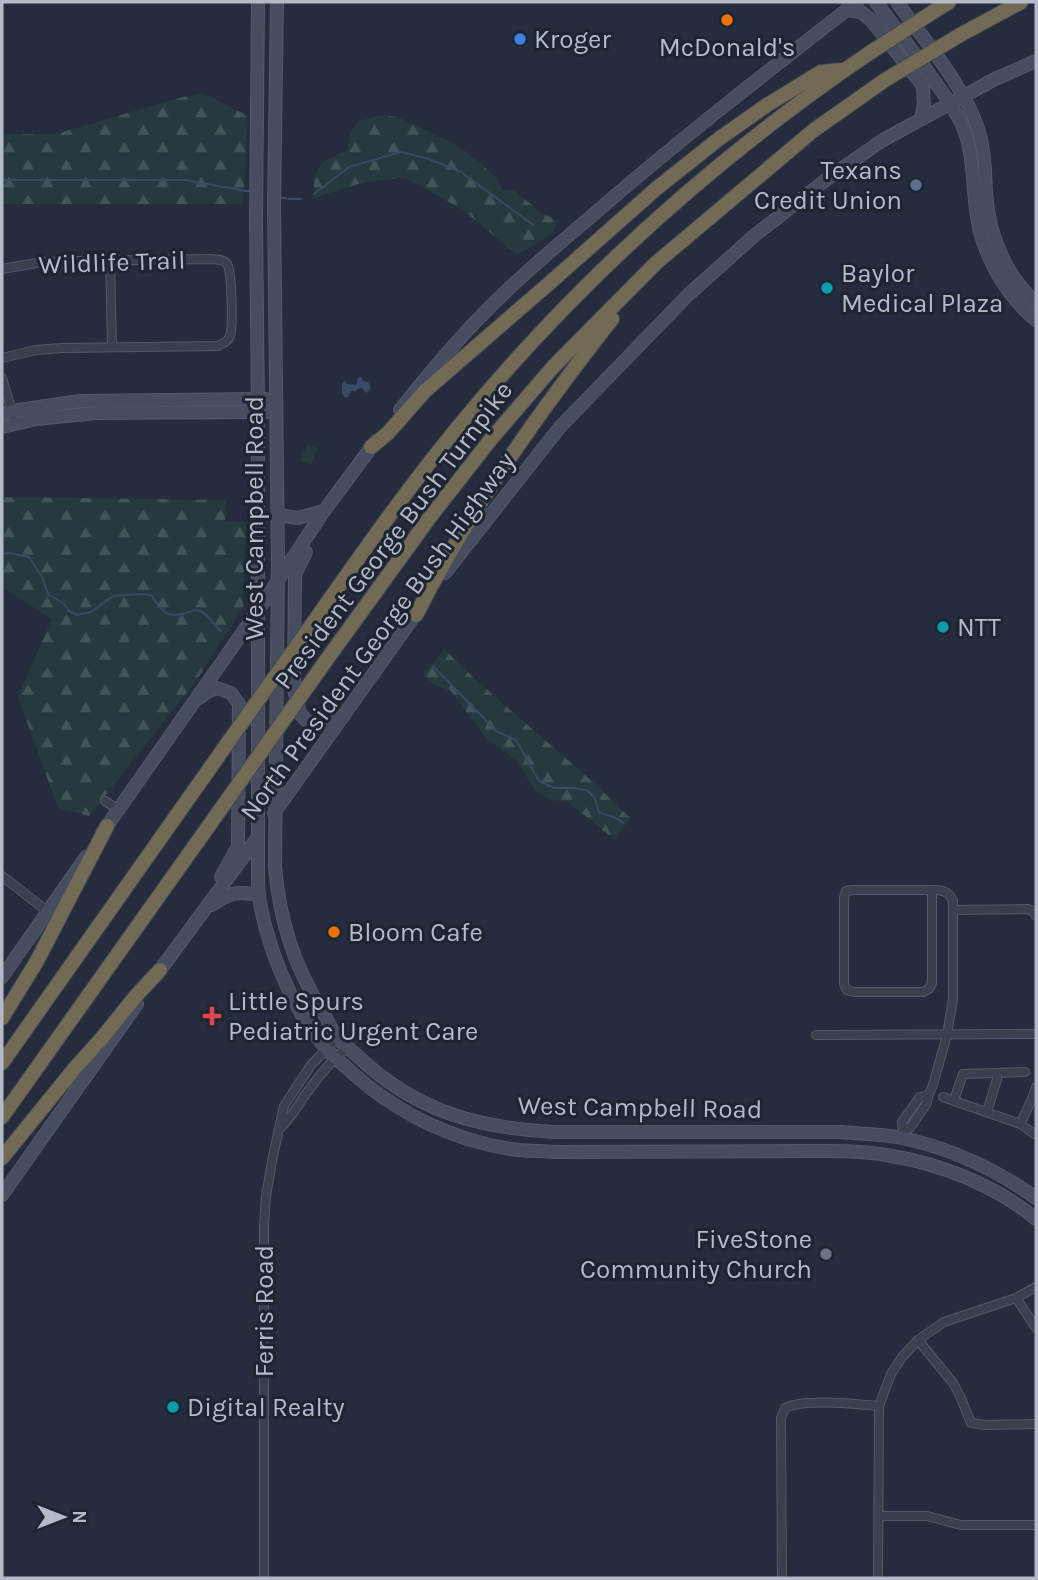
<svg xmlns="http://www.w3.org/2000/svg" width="1038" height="1580" font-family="Karla,sans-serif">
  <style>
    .forest { fill: url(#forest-firs) }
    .garden { fill: #26393e }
    .water { fill: #394966 }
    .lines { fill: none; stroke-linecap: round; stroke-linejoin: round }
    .stream { stroke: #394966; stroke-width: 2 }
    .street-casing { stroke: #535a68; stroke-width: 10 }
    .secondary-casing { stroke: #535a68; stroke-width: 14 }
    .highway-casing { stroke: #404755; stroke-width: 16 }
    .street { stroke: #383f4d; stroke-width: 8 }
    .secondary { stroke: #464d60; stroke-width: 12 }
    .highway { stroke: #736a55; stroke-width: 14 }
    .highway-bridge-casing { stroke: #404755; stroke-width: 16; stroke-linecap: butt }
    .highway-bridge { stroke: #736a55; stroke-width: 14 }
    .food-dot { fill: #e8710a; stroke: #1d2432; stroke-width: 2.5 }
    .shop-dot { fill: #3f7fe0; stroke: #1d2432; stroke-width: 2.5 }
    .service-dot { fill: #5c6f8a; stroke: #1d2432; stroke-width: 2.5 }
    .culture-dot { fill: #0f9aa8; stroke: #1d2432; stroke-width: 2.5 }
    .health-dot { fill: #e0444e; stroke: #1d2432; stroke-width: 2.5 }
    .worship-dot { fill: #6b7280; stroke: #1d2432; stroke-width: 2.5 }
    .labels { text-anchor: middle; stroke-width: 6; stroke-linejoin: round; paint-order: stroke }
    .poi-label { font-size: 26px; fill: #b3bac8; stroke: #1d2432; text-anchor: start }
    .street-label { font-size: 26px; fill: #b3bac8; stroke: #1d2432 }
  </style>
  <defs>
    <pattern id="forest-firs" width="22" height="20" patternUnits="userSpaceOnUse" patternTransform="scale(1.75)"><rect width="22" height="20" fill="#26393e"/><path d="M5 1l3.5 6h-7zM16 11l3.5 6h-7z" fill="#435458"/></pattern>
  </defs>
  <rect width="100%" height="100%" fill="#242c3d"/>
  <!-- forest -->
  <g class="forest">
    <polygon points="203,93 248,116 243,204 2,204 2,134 56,134 179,98"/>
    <path d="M380,115L398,117L455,144L481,163L497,179L502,190H514L540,212L558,221L552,234L517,255L462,209L405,178L365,182L314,198C313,166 318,162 347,151L350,134L357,122Z"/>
    <polygon points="2,497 226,500 225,522 246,522 243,608 196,681 89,816 58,808 18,697 52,619 2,587"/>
    <path d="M444,649C503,708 571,758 630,818L615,840L568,802L552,800L541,795L534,789L518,762L486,738L450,690L436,686L423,675Z"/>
  </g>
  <!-- garden -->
  <polygon class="garden" points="308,444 318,449 311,465 300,460"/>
  <!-- water -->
  <polygon class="water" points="361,376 363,381 368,382 370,386 370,390 366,393 362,388 360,388 355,391 351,391 348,397 345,398 342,394 342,383 345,381 347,384 356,385 358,378"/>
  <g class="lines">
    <!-- stream -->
    <g class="stream">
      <polyline points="2,180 185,180 252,192"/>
      <polyline points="314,194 349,167 401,152 429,159 461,172 533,225"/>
      <polyline points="278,197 290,199 301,199"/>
      <path d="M2,554L8,553L29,557L42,577L48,594L63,603L69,611L77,615L91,612L113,596L141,594L151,595C162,612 167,620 189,612C194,610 194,609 200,611C209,614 213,625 221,631"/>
      <path d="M433,666L496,731L516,740L539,781L554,788H575L588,791L595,798L599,812C609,818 614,814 623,823"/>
    </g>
    <!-- street casing -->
    <g class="street-casing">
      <g id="street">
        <polyline points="110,260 112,347"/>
        <path d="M2,269L42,262L74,261L212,259C217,260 224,259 227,264C232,270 233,328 230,336C228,342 223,343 218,346L62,348L36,350L2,358"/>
        <polyline points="2,378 13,415"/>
        <polyline points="105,801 119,810"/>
        <polyline points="2,876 47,911"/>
        <polyline points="953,910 1028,909 1033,911 1036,916"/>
        <polyline points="816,1035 1036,1034"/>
        <polyline points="943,1097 1020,1124 1036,1135"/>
        <polyline points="954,1100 963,1074 1025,1072"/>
        <polyline points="987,1112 997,1079 997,1073"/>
        <polyline points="1020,1124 1032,1099 1036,1087"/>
        <path d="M279,1129C290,1120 295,1110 303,1098C316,1080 330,1061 348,1047"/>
        <path d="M904,1130L910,1128L927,1103L928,1096L933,1085L947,1035L953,999V901C948,891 943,890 932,890H852L846,891L844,898V984L847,990L854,992H923L929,989L932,983V890"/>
        <polyline points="903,1132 902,1122 920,1097 928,1096"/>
        <polyline points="1016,1298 1036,1328"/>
        <polyline points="918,1340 953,1383 960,1396 971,1423 986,1425 1036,1424"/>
        <polyline points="879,1516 927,1516 961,1525 1036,1525"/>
        <polyline points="264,1578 264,1225 266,1196 273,1156 284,1106 311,1065 338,1037"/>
        <path d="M782,1578L781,1418L785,1408C804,1398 856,1404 879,1406"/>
        <polyline points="878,1578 879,1406 891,1374 902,1357 918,1340 944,1322 1016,1298 1036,1287"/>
      </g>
    </g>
    <!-- secondary casing -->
    <g class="secondary-casing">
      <g id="secondary">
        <path d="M258,2L256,220L258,411V884C259,907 266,930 273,952C285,986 301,1018 324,1046C330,1054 339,1061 347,1068C394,1112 454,1142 518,1150C531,1151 543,1151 556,1152L821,1151C843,1151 865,1151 886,1155C939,1163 995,1185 1036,1219"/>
        <path d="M277,2L274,204L278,563L275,866C279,916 293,964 320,1007C326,1017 331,1030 339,1039C346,1047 355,1053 363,1061C419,1112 479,1128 554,1132H842C860,1134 879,1134 897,1137C948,1147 994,1168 1036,1198"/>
        <path d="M876,2C893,25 910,48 927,71C939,88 953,105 962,125C974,152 972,181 976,209C980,250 1004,294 1036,320"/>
        <path d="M897,2C924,40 964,85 978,129C985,150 985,171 986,193C989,235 1005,274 1036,303"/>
        <polyline points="848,7 847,10 861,12 871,20 923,86 924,105 921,118"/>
        <path d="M400,410C430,372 460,336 495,302C526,271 560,243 594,214C679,140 768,71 857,2"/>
        <polyline points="2,414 19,410 80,401 266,399"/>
        <polyline points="2,427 36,419 96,413 266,412"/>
        <polyline points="278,515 298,518 324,511"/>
        <polyline points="306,552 295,574 294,689 300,714 307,721 317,724 327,723 342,718"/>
        <polyline points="445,573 560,427 688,295 755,235 831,176 883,140 995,79 1036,61"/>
        <polyline points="199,698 209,691 217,688 231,693 239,704 238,846 221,877"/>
        <polyline points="274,813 420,608"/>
        <polyline points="102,833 257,612 324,511 376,441"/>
        <path d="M212,905C231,892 236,891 259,895"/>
        <polyline points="2,977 86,857"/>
        <polyline points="155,977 258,837"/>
        <polyline points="2,1195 137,1004"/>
      </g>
    </g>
    <!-- highway casing -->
    <g class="highway-casing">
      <g id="highway">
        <polyline points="936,10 949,2"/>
        <polyline points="960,35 1021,2"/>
        <polyline points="371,447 388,433 425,391 553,280 657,188 720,138 767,105 821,72 843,70"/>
        <path d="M416,615C470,509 539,412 612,319"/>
        <path d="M313,623C360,556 407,489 458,427C576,283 715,158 868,54"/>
        <polyline points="325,662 430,517 491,439 554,366 656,263 814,130 885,80"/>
        <polyline points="2,1018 37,961 107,826"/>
        <polyline points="2,1063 222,751"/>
        <polyline points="2,1117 208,827"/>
        <polyline points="2,1158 75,1068 102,1038 135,997 160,970"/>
      </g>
    </g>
    <!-- street -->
    <use href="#street" class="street"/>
    <!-- secondary -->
    <use href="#secondary" class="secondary"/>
    <!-- highway -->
    <use href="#highway" class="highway"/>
    <!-- highway-bridge casing -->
    <g class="highway-bridge-casing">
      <g id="highway-bridge">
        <polyline points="868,54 936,10"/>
        <polyline points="885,80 960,35"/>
        <polyline points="222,751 313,623"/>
        <polyline points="208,827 325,662"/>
      </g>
    </g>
    <!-- highway-bridge -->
    <use href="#highway-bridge" class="highway-bridge"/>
  </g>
  <!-- markers -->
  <g class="food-dot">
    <circle cx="727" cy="20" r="7"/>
    <circle cx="334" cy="932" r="7"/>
  </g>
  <circle class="shop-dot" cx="520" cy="39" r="7"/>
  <circle class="service-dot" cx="916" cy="185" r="7"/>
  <g class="culture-dot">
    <circle cx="827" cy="288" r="7"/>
    <circle cx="943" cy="627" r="7"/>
    <circle cx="173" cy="1407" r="7"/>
  </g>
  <path class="health-dot" d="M208.5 1005.5h7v7h7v7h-7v7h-7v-7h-7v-7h7z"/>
  <circle class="worship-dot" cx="826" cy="1254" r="7"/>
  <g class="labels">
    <!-- poi labels -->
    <g class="poi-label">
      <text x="534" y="48">Kroger</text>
      <text x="727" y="56" text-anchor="middle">McDonald's</text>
      <text x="902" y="179" text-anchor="end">Texans<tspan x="902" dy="30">Credit Union</tspan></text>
      <text x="841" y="282">Baylor<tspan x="841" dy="30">Medical Plaza</tspan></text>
      <text x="957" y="636">NTT</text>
      <text x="348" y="941">Bloom Cafe</text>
      <text x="228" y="1010">Little Spurs<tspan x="228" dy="30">Pediatric Urgent Care</tspan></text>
      <text x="812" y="1248" text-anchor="end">FiveStone<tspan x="812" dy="30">Community Church</tspan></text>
      <text x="187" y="1416">Digital Realty</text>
    </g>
    <!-- street labels -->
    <g class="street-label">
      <text transform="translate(112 262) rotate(-2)" y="9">Wildlife Trail</text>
      <text transform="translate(254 518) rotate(-90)" y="9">West Campbell Road</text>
      <text transform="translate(393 535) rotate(-53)" y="9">President George Bush Turnpike</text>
      <text transform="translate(377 636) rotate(-54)" y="9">North President George Bush Highway</text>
      <text transform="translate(640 1107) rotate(1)" y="9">West Campbell Road</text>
      <text transform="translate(264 1311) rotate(-90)" y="9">Ferris Road</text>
    </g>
  </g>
  <!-- border -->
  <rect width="1038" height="1580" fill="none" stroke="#b3bac8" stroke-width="7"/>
  <!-- north arrow -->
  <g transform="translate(63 1517) rotate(90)" stroke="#1d2432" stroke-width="5" paint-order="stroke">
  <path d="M0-5L12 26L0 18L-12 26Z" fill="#b3bac8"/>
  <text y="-10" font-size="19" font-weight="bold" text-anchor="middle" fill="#b3bac8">N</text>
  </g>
</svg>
